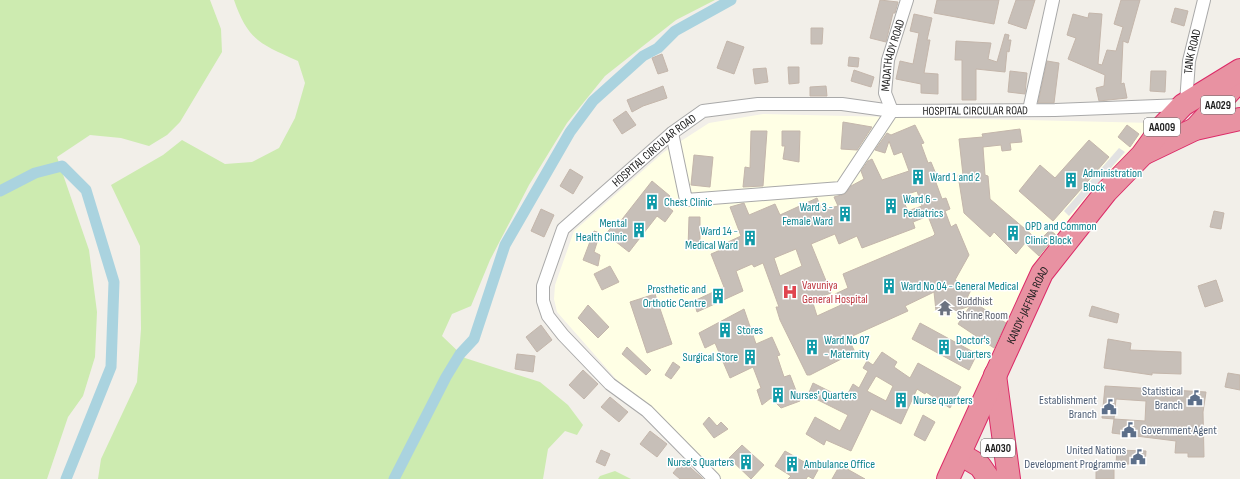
<svg xmlns="http://www.w3.org/2000/svg" width="1240" height="479" font-family="'Sofia Sans Condensed',sans-serif">
  <style>
    .education { fill: #ffffe5 }
    .grass { fill: #cdebb0 }
    .parking { fill: #e2e2e2 }
    .lines { fill: none; stroke-linecap: round; stroke-linejoin: round }
    .canal { stroke: #aad3df; stroke-width: 11 }
    .building { fill: #c7bfb8; stroke: #c4b6ab; fill-rule: evenodd }
    .street-casing { stroke: #a9a9a9; stroke-width: 14 }
    .highway-casing { stroke: #dc2a67; stroke-width: 24 }
    .street { stroke: #fff; stroke-width: 12 }
    .highway { stroke: #e892a2; stroke-width: 22 }
    .labels { text-anchor: middle; stroke-width: 3; stroke-linejoin: round; paint-order: stroke }
    .shield { fill: #fff; stroke: #646464; stroke-width: 1 }
    .shield-label { font-size: 11px; font-weight: bold; fill: #222 }
    .street-label { font-size: 12px; fill: #222; stroke: #fff }
    .culture-label { font-size: 12px; fill: #0d838f; stroke: #fff; text-anchor: start }
    .health-label { font-size: 12px; fill: #be3a42; stroke: #fff; text-anchor: start }
    .worship-label { font-size: 12px; fill: #5b616d; stroke: #fff; text-anchor: start }
    .service-label { font-size: 12px; fill: #4e5e75; stroke: #fff; text-anchor: end }
  </style>
  <rect width="100%" height="100%" fill="#f2efe9"/>
  <!-- education -->
  <polygon class="education" points="763,114 1153,123 1148,133 1041,262 937,479 721,479 676,431 616,379 557,312 554,299 555,285 574,231 664,152 709,123"/>
  <!-- grass -->
  <g class="grass">
    <polygon points="0,0 210,0 221,29 222,52 180,122 167,135 149,146 121,138 90,135 57,157 89,250 97,312 95,357 83,396 68,417 47,479 0,479"/>
    <path d="M234,0H715L676,20L605,76L567,123L529,185L490,260L471,306L452,314L442,336L465,358L540,382L568,405L583,425L577,435L565,431L548,449L543,479H98L101,459L137,382L141,329L140,246L111,185L163,155L182,140L225,164L252,162L279,148L295,118L305,83L298,61C261,44 248,41 234,0Z"/>
    <polygon points="615,471 631,479 598,479 600,476"/>
  </g>
  <!-- parking -->
  <polygon class="parking" points="1119,148 1125,152 1069,216 1064,211"/>
  <g class="lines">
    <!-- canal -->
    <g class="canal">
      <polyline points="0,191 35,173 62,166 86,190 114,282 111,367 66,479"/>
      <polyline points="394,479 446,377 460,354 474,339 505,245 570,132 593,101 643,56 658,48 675,31 731,0"/>
    </g>
  </g>
  <!-- building -->
  <g class="building">
    <polygon points="880,0 898,2 895,13 893,13 886,42 870,38"/>
    <polygon points="937,0 999,0 994,24 934,13"/>
    <polygon points="1016,0 1035,0 1026,29 1008,23"/>
    <polygon points="1121,0 1140,0 1128,43 1123,41 1121,84 1124,83 1127,98 1099,101 1096,88 1104,86 1105,75 1068,59 1076,38 1067,35 1073,14 1088,18 1089,13 1102,14 1098,64 1102,65 1107,50 1116,51 1123,27 1114,24"/>
    <polygon points="1175,8 1188,11 1184,26 1171,22"/>
    <polygon points="914,14 932,18 927,40 930,40 924,73 938,74 938,94 921,93 921,84 896,79 900,61 913,64 919,33 910,31"/>
    <polygon points="811,28 823,28 822,44 811,44"/>
    <polygon points="1005,34 1009,35 1008,40 1011,40 1009,52 1007,51 1005,72 976,69 976,100 962,100 962,60 955,60 956,41 991,43 988,59 997,62"/>
    <polygon points="727,41 744,47 734,74 717,68"/>
    <polygon points="662,54 668,71 658,74 652,58"/>
    <polygon points="849,57 859,58 858,67 848,66"/>
    <polygon points="1047,61 1059,63 1054,103 1038,103"/>
    <polygon points="788,67 799,67 799,83 789,84"/>
    <polygon points="766,68 768,82 755,84 753,69"/>
    <polygon points="854,70 874,77 871,87 851,81"/>
    <polygon points="1010,71 1027,73 1025,94 1008,92"/>
    <polygon points="1151,71 1166,71 1165,92 1150,91"/>
    <polygon points="663,86 667,98 643,106 632,112 627,100"/>
    <polygon points="826,86 827,96 810,96 810,87"/>
    <polygon points="626,111 636,125 622,134 613,120"/>
    <polygon points="843,122 872,127 857,150 841,149"/>
    <path d="M915,125L924,143L921,144L928,163L931,162L938,179L935,180L942,199L946,198L950,209L945,211L951,227L956,224L969,255L955,280L971,290L967,298L1006,323L994,348L958,324L970,306L946,314L936,311L934,292L905,306L908,311L848,338L855,352L810,375H807L780,320L776,307H779L763,263L754,267L752,264L736,271L743,291L697,312L694,301L724,287L711,254L730,246L728,242L741,236L730,207L744,203L749,215L775,204L780,215L817,198L822,210L838,206L834,197L845,194L851,186L864,179L861,171L868,161L872,159L882,180L909,171L902,152L894,155L889,141L885,153L875,150L887,133L891,135ZM917,191L922,206L908,211L901,196ZM928,216L935,234L933,236L843,274L848,288L835,294L841,305L817,316L812,300L831,293L811,244L835,234L839,244L857,236L862,248L915,228L913,222ZM796,249L802,266L780,276L774,258Z"/>
    <polygon points="1127,125 1139,134 1130,147 1118,137"/>
    <polygon points="1020,129 1022,142 1010,143 1011,150 1002,151 1001,145 983,147 985,175 988,176 990,199 1039,241 1050,230 1056,235 1039,256 1025,243 1016,254 994,232 990,237 964,213 958,175 963,175 959,139 983,137 982,134"/>
    <polygon points="751,131 767,131 763,186 743,187 745,167 750,168"/>
    <polygon points="782,131 800,131 799,162 783,159 785,146 782,146"/>
    <polygon points="1089,140 1109,157 1053,221 1019,191 1040,165 1055,178"/>
    <polygon points="694,155 713,157 710,187 691,185"/>
    <polygon points="570,169 583,177 573,194 560,186"/>
    <polygon points="652,181 670,196 664,204 673,211 665,222 657,216 629,252 606,234 613,225 616,227"/>
    <polygon points="541,209 554,215 544,237 531,231"/>
    <polygon points="1214,211 1224,213 1221,229 1210,227"/>
    <polygon points="689,217 700,217 700,248 688,248"/>
    <polygon points="594,231 600,233 594,252 600,255 598,266 583,260"/>
    <polygon points="610,266 619,282 602,290 594,274"/>
    <polygon points="1216,280 1223,301 1205,307 1198,286"/>
    <polygon points="655,294 672,344 647,353 630,302"/>
    <polygon points="588,305 609,327 598,338 578,318"/>
    <polygon points="1092,306 1119,314 1117,323 1089,316"/>
    <polygon points="744,309 756,344 772,337 780,355 777,356 784,377 790,375 800,401 781,408 771,398 762,405 757,390 761,388 753,367 730,378 715,343 705,348 699,333"/>
    <polygon points="920,323 977,354 969,370 912,339"/>
    <polygon points="541,325 552,340 537,352 526,337"/>
    <polygon points="1108,339 1131,343 1130,350 1181,352 1181,374 1152,373 1152,375 1104,368"/>
    <polygon points="627,347 651,370 646,375 622,354"/>
    <path d="M882,352L897,362L894,367L910,378L918,363L961,387L950,408L926,392L925,394L917,389L901,424L871,409L851,451L826,440L824,445L806,434L815,417L840,431L848,415L808,395L813,383L845,399L853,384L859,388L868,371L863,368L867,361L873,365ZM876,376L893,386L886,401L867,391Z"/>
    <polygon points="517,354 535,356 533,372 515,369"/>
    <polygon points="673,362 680,367 671,379 665,375"/>
    <polygon points="583,370 598,384 584,399 569,385"/>
    <polygon points="1228,373 1240,375 1240,390 1225,387"/>
    <polygon points="1105,386 1206,392 1203,412 1204,457 1188,457 1188,453 1175,453 1176,441 1112,433 1114,419 1145,421 1146,401 1116,399 1114,419 1102,418"/>
    <polygon points="610,397 628,412 619,422 601,407"/>
    <polygon points="923,415 935,422 925,441 914,435"/>
    <polygon points="709,417 717,426 721,422 728,429 714,438 703,424"/>
    <polygon points="650,431 667,444 657,457 640,444"/>
    <polygon points="742,445 764,465 751,479 729,458"/>
    <polygon points="601,450 610,454 605,466 596,462"/>
    <polygon points="1117,450 1146,451 1145,464 1116,464"/>
    <polygon points="785,451 818,470 813,479 808,476 806,479 788,479 791,476 775,466"/>
    <polygon points="683,461 701,477 703,479 680,479 673,473"/>
    <polygon points="840,465 865,479 832,479"/>
    <polygon points="1096,467 1114,468 1114,479 1096,479"/>
  </g>
  <g class="lines">
    <!-- street casing -->
    <g class="street-casing">
      <g id="street">
        <path id="s1" d="M1186,103L1189,61L1204,0"/>
        <polyline points="1029,110 1053,0"/>
        <path id="s2" d="M672,133L686,200L841,188L892,111L885,93L888,60L907,0"/>
        <path id="s3" d="M714,479L647,411L610,384L563,335L548,316L543,301V286L563,229L672,133L703,111L758,104H842L892,111L1055,110L1183,105"/>
      </g>
    </g>
    <!-- highway casing -->
    <g class="highway-casing">
      <g id="highway">
        <polyline points="1195,129 1240,80"/>
        <polyline points="1145,153 1195,129 1240,119"/>
        <polyline points="995,375 1009,479"/>
        <polyline points="960,454 980,466 989,479"/>
        <path id="s4" d="M948,479L1042,273L1106,192L1142,155L1163,126L1183,105L1240,70"/>
      </g>
    </g>
    <!-- street -->
    <use href="#street" class="street"/>
    <!-- highway -->
    <use href="#highway" class="highway"/>
  </g>
  <!-- icons -->
  <defs>
    <g id="building-bare" transform="scale(1.2)"><path d="M-4-6H4V6H1V3H-1V6H-4ZM-2.5-4.3h1.7v1.8h-1.7ZM.8-4.3h1.7v1.8H.8ZM-2.5-1h1.7V.8h-1.7ZM.8-1h1.7V.8H.8Z" fill="#0f9aa8" stroke="#fff" stroke-width="2.5" paint-order="stroke"/></g>
    <g id="hospital-bare" transform="scale(1.2)"><path d="M-5-5h3v3.5h4V-5h3V5h-3V1.5h-4V5h-3Z" fill="#e0444e" stroke="#fff" stroke-width="2.5" paint-order="stroke"/></g>
    <g id="temple-bare" transform="scale(1.2)"><path d="M0-6L5-2H3V0L6.5 2.5H4V6H1.5V3h-3V6H-4V2.5H-6.5L-3 0V-2H-5Z" fill="#6b7280" stroke="#fff" stroke-width="2.5" paint-order="stroke"/></g>
    <g id="civic-bare" transform="scale(1.2)"><path d="M-.6-6.5H3V-4.5H.6V-3L4-1V1h2V6H-6V1h2V-1L-.6-3ZM-1.2 2.5V6h2.4V2.5Z" fill="#5c6f8a" stroke="#fff" stroke-width="2.5" paint-order="stroke"/></g>
  </defs>
  <g fill-rule="evenodd">
    <use href="#building-bare" x="918" y="177"/>
    <use href="#building-bare" x="1071" y="180"/>
    <use href="#building-bare" x="652" y="202"/>
    <use href="#building-bare" x="891" y="206"/>
    <use href="#building-bare" x="845" y="214"/>
    <use href="#building-bare" x="639" y="230"/>
    <use href="#building-bare" x="1013" y="233"/>
    <use href="#building-bare" x="750" y="238"/>
    <use href="#building-bare" x="889" y="286"/>
    <use href="#hospital-bare" x="790" y="292"/>
    <use href="#building-bare" x="718" y="296"/>
    <use href="#temple-bare" x="945" y="308"/>
    <use href="#building-bare" x="725" y="330"/>
    <use href="#building-bare" x="812" y="347"/>
    <use href="#building-bare" x="944" y="347"/>
    <use href="#building-bare" x="750" y="357"/>
    <use href="#building-bare" x="778" y="395"/>
    <use href="#civic-bare" x="1195" y="398"/>
    <use href="#building-bare" x="901" y="400"/>
    <use href="#civic-bare" x="1109" y="407"/>
    <use href="#civic-bare" x="1129" y="430"/>
    <use href="#civic-bare" x="1138" y="457"/>
    <use href="#building-bare" x="746" y="462"/>
    <use href="#building-bare" x="792" y="464"/>
  </g>
  <g class="labels">
    <!-- shield labels -->
    <g class="shield">
      <rect x="1201" y="96" width="34" height="18" rx="3"/>
      <rect x="1144" y="118" width="36" height="18" rx="3"/>
      <rect x="981" y="439" width="34" height="18" rx="3"/>
    </g>
    <g class="shield-label">
      <text x="1218" y="109">AA029</text>
      <text x="1162" y="131">AA009</text>
      <text x="998" y="452">AA030</text>
    </g>
    <!-- street labels -->
    <g class="street-label">
      <text dy="4" stroke="none"><textPath href="#s1" startOffset="52">TANK ROAD</textPath></text>
      <text dy="4" stroke="none"><textPath href="#s2" startOffset="374">MADATHADY ROAD</textPath></text>
      <text dy="4" stroke="none"><textPath href="#s3" startOffset="781">HOSPITAL CIRCULAR ROAD</textPath></text>
      <text dy="4" stroke="none"><textPath href="#s3" startOffset="445">HOSPITAL CIRCULAR ROAD</textPath></text>
      <text dy="4" stroke="none"><textPath href="#s4" startOffset="191">KANDY-JAFFNA ROAD</textPath></text>
    </g>
    <!-- culture labels -->
    <g class="culture-label">
      <text x="1083" y="177">Administration<tspan x="1083" dy="14">Block</tspan></text>
      <text x="930" y="181">Ward 1 and 2</text>
      <text x="903" y="203">Ward 6 -<tspan x="903" dy="14">Pediatrics</tspan></text>
      <text x="664" y="206">Chest Clinic</text>
      <text x="833" y="211" text-anchor="end">Ward 3 -<tspan x="833" dy="14">Female Ward</tspan></text>
      <text x="627" y="227" text-anchor="end">Mental<tspan x="627" dy="14">Health Clinic</tspan></text>
      <text x="1025" y="230">OPD and Common<tspan x="1025" dy="14">Clinic Block</tspan></text>
      <text x="738" y="235" text-anchor="end">Ward 14 -<tspan x="738" dy="14">Medical Ward</tspan></text>
      <text x="901" y="290">Ward No 04 - General Medical</text>
      <text x="706" y="293" text-anchor="end">Prosthetic and<tspan x="706" dy="14">Orthotic Centre</tspan></text>
      <text x="737" y="334">Stores</text>
      <text x="824" y="344">Ward No 07<tspan x="824" dy="14">- Maternity</tspan></text>
      <text x="956" y="344">Doctor's<tspan x="956" dy="14">Quarters</tspan></text>
      <text x="738" y="361" text-anchor="end">Surgical Store</text>
      <text x="790" y="399">Nurses' Quarters</text>
      <text x="913" y="404">Nurse quarters</text>
      <text x="734" y="466" text-anchor="end">Nurse's Quarters</text>
      <text x="804" y="468">Ambulance Office</text>
    </g>
    <!-- health labels -->
    <g class="health-label">
      <text x="802" y="289">Vavuniya<tspan x="802" dy="14">General Hospital</tspan></text>
    </g>
    <!-- worship labels -->
    <g class="worship-label">
      <text x="957" y="305">Buddhist<tspan x="957" dy="14">Shrine Room</tspan></text>
    </g>
    <!-- service labels -->
    <g class="service-label">
      <text x="1183" y="395">Statistical<tspan x="1183" dy="14">Branch</tspan></text>
      <text x="1097" y="404">Establishment<tspan x="1097" dy="14">Branch</tspan></text>
      <text x="1141" y="434" text-anchor="start">Government Agent</text>
      <text x="1126" y="454">United Nations<tspan x="1126" dy="14">Development Programme</tspan></text>
    </g>
  </g>
</svg>
